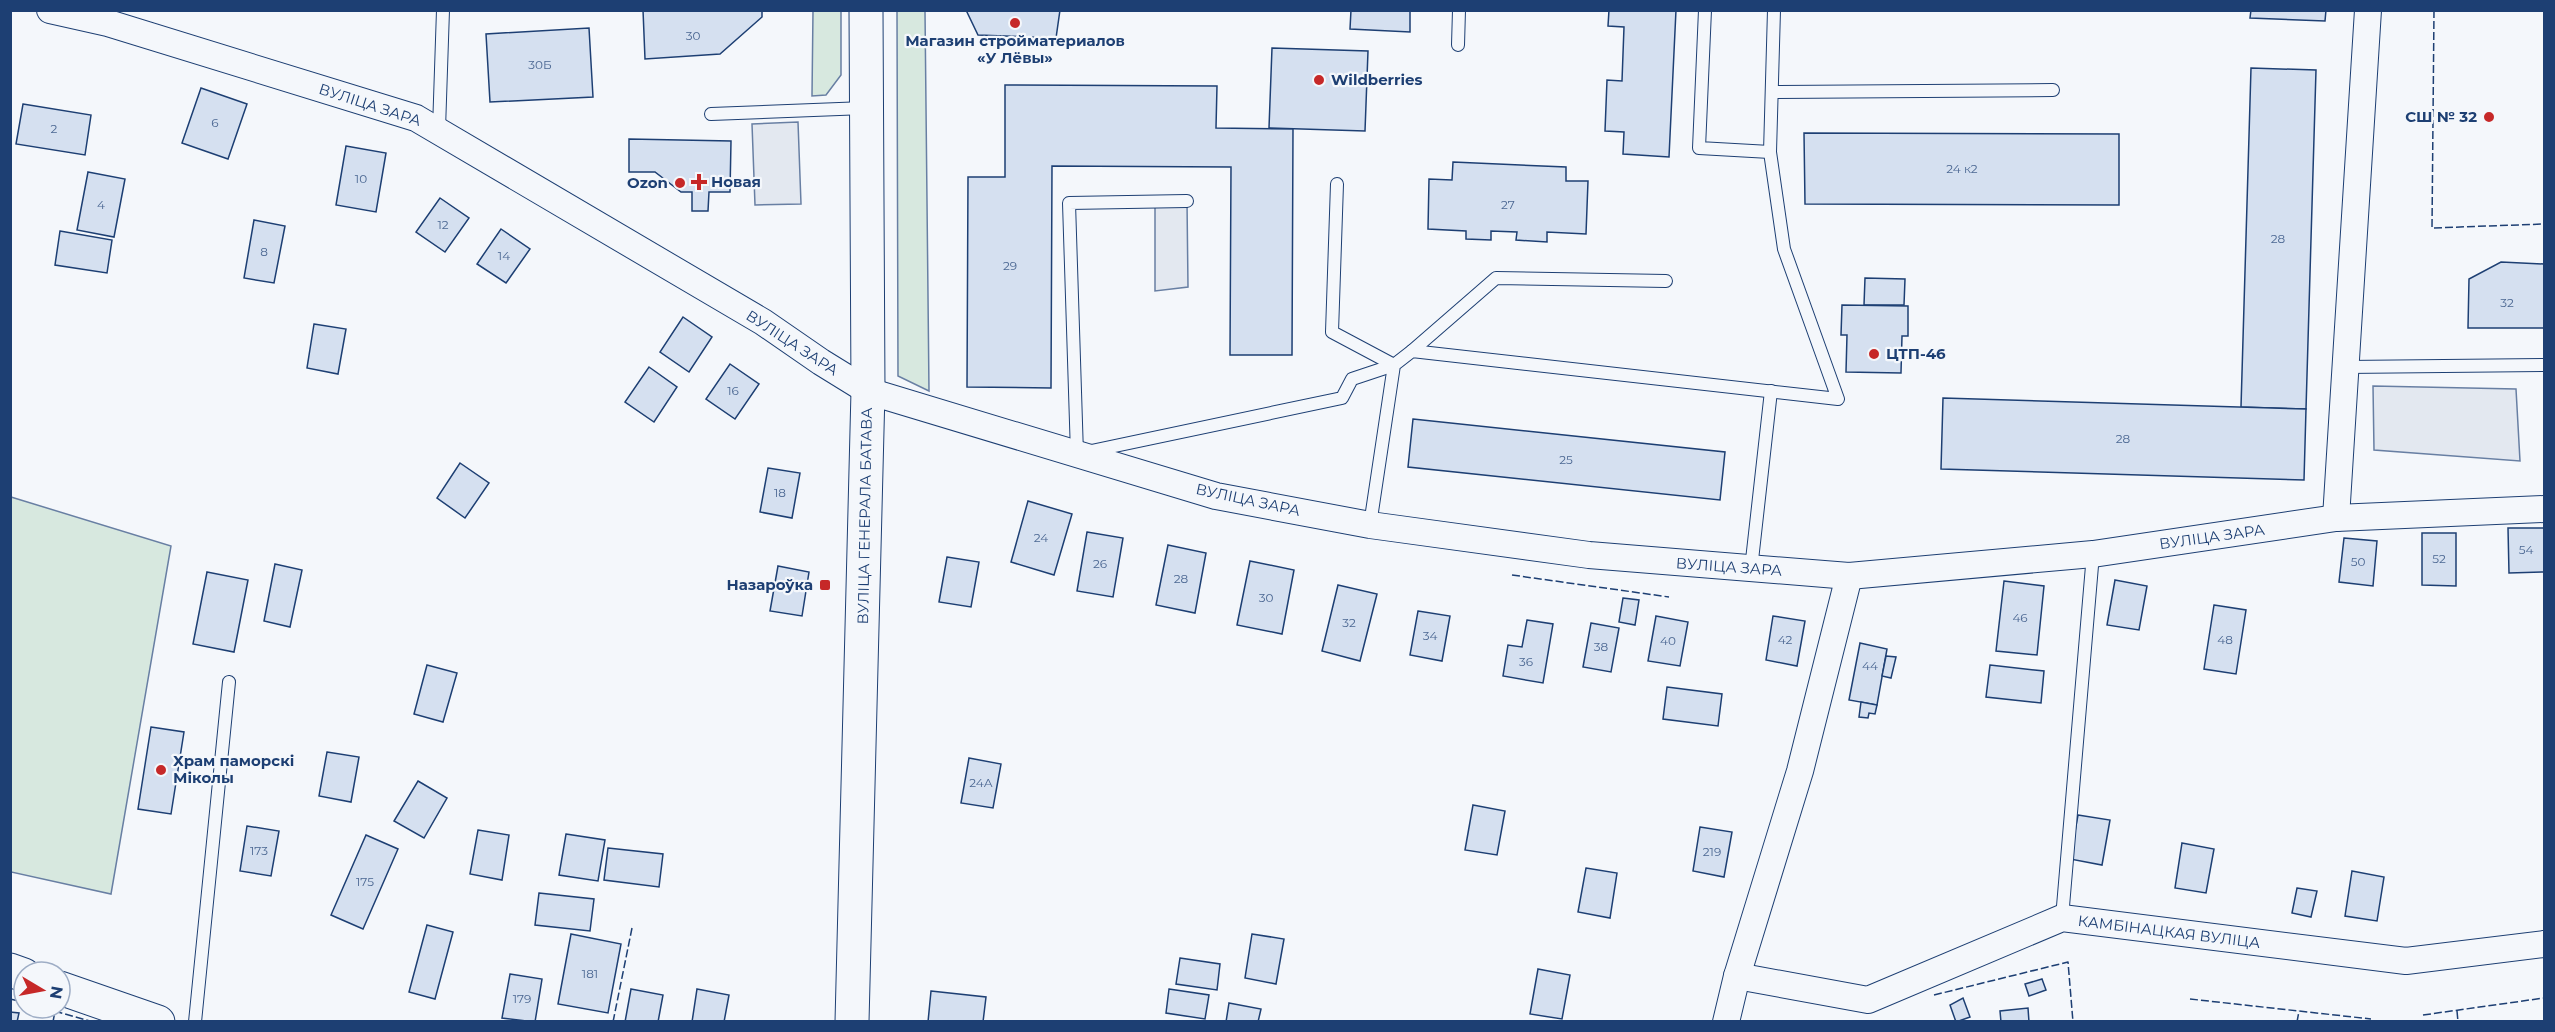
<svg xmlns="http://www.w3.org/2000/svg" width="2555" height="1032" font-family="Montserrat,sans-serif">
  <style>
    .green { fill: #d7e8df; stroke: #687fa3; stroke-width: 1.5 }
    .parking { fill: #e3e8f0; stroke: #687fa3; stroke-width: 1.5 }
    .building { fill: #d5e0f0; stroke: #1d3f73; stroke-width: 1.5 }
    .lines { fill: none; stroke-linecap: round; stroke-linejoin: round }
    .lane-casing { stroke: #1d3f73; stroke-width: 14 }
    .street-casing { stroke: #1d3f73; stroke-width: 28 }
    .secondary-casing { stroke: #1d3f73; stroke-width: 35 }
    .lane { stroke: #f4f7fb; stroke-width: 12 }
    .street { stroke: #f4f7fb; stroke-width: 26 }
    .secondary { stroke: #f4f7fb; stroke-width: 33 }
    .fence { stroke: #1d3f73; stroke-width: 1.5; stroke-dasharray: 8 3; stroke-linecap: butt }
    .poi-dot { fill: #c62828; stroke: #f4f7fb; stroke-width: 2 }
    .labels { text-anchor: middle; stroke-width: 4.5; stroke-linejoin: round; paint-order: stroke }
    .number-label { font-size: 12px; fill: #4b6792 }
    .poi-label { font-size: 15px; font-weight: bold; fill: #1d3f73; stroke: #f4f7fb; text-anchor: start }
    .street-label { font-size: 15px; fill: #1d3f73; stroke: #f4f7fb }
  </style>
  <rect width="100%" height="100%" fill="#f4f7fb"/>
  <!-- green -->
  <g class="green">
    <polygon points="813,11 841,11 841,75 826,95 812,96"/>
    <polygon points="897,11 925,11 929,391 898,376"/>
    <polygon points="11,497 171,546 111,894 11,872"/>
  </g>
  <!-- parking -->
  <g class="parking">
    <polygon points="798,122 801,204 755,205 752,124"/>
    <polygon points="1187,201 1188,287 1155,291 1155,204"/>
    <polygon points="2373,386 2516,389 2520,461 2374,450"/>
  </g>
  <!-- building -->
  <g class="building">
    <polygon points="643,10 762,10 762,17 720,54 645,59"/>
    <polygon points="966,10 1060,10 1056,38 978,35"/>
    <polygon points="1351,10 1410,10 1410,32 1350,29"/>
    <polygon points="1609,10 1676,10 1669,157 1623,154 1624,132 1605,131 1607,80 1622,81 1624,27 1608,26"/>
    <polygon points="2251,10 2326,10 2325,21 2250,18"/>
    <polygon points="589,28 593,97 490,102 486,34"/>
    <polygon points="1272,48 1368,51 1365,131 1269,128"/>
    <polygon points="2251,68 2316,70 2306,409 2241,407"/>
    <polygon points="1005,85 1217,86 1216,128 1293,129 1292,355 1230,355 1231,167 1052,166 1051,388 967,387 968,177 1005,177"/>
    <polygon points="201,88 247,104 228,159 182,143"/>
    <polygon points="23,104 91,115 85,155 16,144"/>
    <polygon points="1804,133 2119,134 2119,205 1805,204"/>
    <polygon points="629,139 731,141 730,192 709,192 708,211 692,211 692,192 681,192 655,172 629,172"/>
    <polygon points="346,146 386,153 376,212 336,205"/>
    <polygon points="1453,162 1566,167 1566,181 1588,181 1586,234 1547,232 1547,242 1516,240 1517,232 1491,231 1491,240 1466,239 1466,231 1428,229 1429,179 1452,180"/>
    <polygon points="88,172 125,179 114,237 77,230"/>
    <polygon points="440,198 469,218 445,252 416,232"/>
    <polygon points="254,220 285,226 274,283 244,278"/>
    <polygon points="501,229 530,249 506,283 477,264"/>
    <polygon points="60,231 112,240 107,273 55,265"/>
    <polygon points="2501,262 2544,264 2544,328 2468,328 2469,279"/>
    <polygon points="1865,278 1905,279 1904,305 1864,305"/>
    <polygon points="1842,305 1908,306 1908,336 1902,336 1901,373 1846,372 1847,335 1841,335"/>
    <polygon points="683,317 712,337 689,372 660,352"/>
    <polygon points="314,324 346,329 338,374 307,368"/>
    <polygon points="730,364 759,384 735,419 706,399"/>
    <polygon points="649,367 677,387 654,422 625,402"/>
    <polygon points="1943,398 2306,409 2304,480 1941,469"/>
    <polygon points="1413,419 1725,452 1720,500 1408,467"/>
    <polygon points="460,463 489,483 465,518 437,498"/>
    <polygon points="768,468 800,473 792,518 760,512"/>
    <polygon points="1028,501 1072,514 1054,575 1011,562"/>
    <polygon points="2508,528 2544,528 2544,572 2509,573"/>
    <polygon points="1087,532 1123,538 1113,597 1077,591"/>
    <polygon points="2422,533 2456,533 2456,586 2422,585"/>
    <polygon points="2344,538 2377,541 2373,586 2339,582"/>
    <polygon points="1168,545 1206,553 1195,613 1156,605"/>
    <polygon points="947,557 979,562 971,607 939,602"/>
    <polygon points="1250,561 1294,570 1282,634 1237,625"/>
    <polygon points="275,564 302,570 290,627 264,621"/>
    <polygon points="778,566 809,572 802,616 770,611"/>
    <polygon points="207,572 248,580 234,652 193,644"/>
    <polygon points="2115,580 2147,586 2139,630 2107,625"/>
    <polygon points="2004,581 2044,586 2037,655 1996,651"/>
    <polygon points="1338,585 1377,594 1360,661 1322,651"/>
    <polygon points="1623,598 1639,600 1635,625 1619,622"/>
    <polygon points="2214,605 2246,610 2236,674 2204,669"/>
    <polygon points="1418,611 1450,616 1442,661 1410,655"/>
    <polygon points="1656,616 1688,622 1680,666 1648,661"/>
    <polygon points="1773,616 1805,621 1797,666 1766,660"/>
    <polygon points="1527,620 1553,624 1543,683 1503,676 1508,645 1522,647"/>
    <polygon points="1591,623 1619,628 1611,672 1583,667"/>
    <polygon points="1860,643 1887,649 1877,705 1849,700"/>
    <polygon points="1886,656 1896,657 1891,678 1882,676"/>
    <polygon points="427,665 457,673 443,722 414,714"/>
    <polygon points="1990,665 2044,671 2041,703 1986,697"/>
    <polygon points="1667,687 1722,694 1718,726 1663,719"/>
    <polygon points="1861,702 1877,705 1875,714 1869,713 1868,718 1859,717"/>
    <polygon points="151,727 184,732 171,814 138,809"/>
    <polygon points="327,752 359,757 351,802 319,796"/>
    <polygon points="969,758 1001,764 993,808 961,803"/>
    <polygon points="418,781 447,798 424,838 394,821"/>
    <polygon points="1473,805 1505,811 1497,855 1465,850"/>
    <polygon points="2078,815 2110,820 2102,865 2070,859"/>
    <polygon points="247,826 279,831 271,876 240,871"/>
    <polygon points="1700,827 1732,832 1724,877 1693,871"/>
    <polygon points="478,830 509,835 502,880 470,874"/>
    <polygon points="566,834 605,840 598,881 559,875"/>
    <polygon points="366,835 398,849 363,929 331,915"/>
    <polygon points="2182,843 2214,849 2206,893 2175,888"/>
    <polygon points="608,848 663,854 659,887 604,880"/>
    <polygon points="1586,868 1617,873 1610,918 1578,912"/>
    <polygon points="2352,871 2384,877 2377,921 2345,916"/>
    <polygon points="2297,888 2317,891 2311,917 2292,913"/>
    <polygon points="539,893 594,899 590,931 535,925"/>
    <polygon points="427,925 453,932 435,999 409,992"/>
    <polygon points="571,934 621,944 608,1013 558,1004"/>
    <polygon points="1252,934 1284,939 1276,984 1245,978"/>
    <polygon points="1180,958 1220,964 1217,990 1176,984"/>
    <polygon points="1538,969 1570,975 1562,1019 1530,1014"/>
    <polygon points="510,974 542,979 535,1022 502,1018"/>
    <polygon points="2042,979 2046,990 2029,996 2025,984"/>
    <polygon points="631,989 663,995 658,1022 625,1022"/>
    <polygon points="697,989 729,995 724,1022 692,1022"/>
    <polygon points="1169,989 1209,995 1205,1019 1166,1013"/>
    <polygon points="931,991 986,997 983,1022 928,1022"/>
    <polygon points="1963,998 1970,1017 1956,1022 1950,1005"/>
    <polygon points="1229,1003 1261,1009 1258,1022 1226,1022"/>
    <polygon points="2028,1008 2029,1022 2001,1022 2000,1011"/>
    <polygon points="10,1012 19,1013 17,1022 10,1022"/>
  </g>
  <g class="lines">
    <!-- lane casing -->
    <g class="lane-casing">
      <g id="lane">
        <polyline points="1705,10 1699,148 1770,152"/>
        <polyline points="1458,45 1459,10"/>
        <polyline points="1773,92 2053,90"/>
        <polyline points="711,114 865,108"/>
        <polyline points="439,129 443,10"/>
        <polyline points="1337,184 1332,332 1394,365"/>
        <polyline points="1187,201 1069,203 1077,454 1342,398 1352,379 1394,365"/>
        <polyline points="1412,351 1496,278 1666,281"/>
        <polyline points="2346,367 2544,365"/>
        <polyline points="1370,525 1394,365 1412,351 1838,399 1784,249 1770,152 1774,10"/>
        <polyline points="1751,569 1771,391"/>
        <polyline points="2062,918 2093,554"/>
        <polyline points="195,1022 229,682"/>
      </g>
    </g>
    <!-- street casing -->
    <g class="street-casing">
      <g id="street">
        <polyline points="50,10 108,23 416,118 763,322 821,362 868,391 1216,496 1370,525 1589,555 1849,576 2093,554 2336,518 2544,509"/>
        <polyline points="2336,518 2368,10"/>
        <polyline points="1737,976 1868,1000 2062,918 2406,961 2544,944"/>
        <polyline points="1726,1022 1737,976 1800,771 1849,576"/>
      </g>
    </g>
    <!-- secondary casing -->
    <g class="secondary-casing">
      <g id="secondary">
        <polyline points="10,970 24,975"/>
        <polyline points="60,988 158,1022"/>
        <polyline points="852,1022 868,391 866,10"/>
      </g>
    </g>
    <!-- lane -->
    <use href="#lane" class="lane"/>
    <!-- street -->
    <use href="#street" class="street"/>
    <!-- secondary -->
    <use href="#secondary" class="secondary"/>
    <!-- fence -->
    <g class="fence">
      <polyline points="2434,10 2432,228 2544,224"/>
      <polyline points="1512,575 1669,597"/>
      <polyline points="1934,995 2068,962 2073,1022"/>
      <polyline points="10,999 24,1002"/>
      <polyline points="2190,999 2371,1019"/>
      <polyline points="44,1008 93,1022"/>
      <polyline points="2457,1011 2458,1022"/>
      <polyline points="2423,1015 2544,998"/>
      <polyline points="53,1022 55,1011"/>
      <polyline points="613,1022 632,928"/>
      <polyline points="2297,1022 2299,1011"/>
    </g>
  </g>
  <!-- markers -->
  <g class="poi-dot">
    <circle cx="1015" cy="23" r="6"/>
    <circle cx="1319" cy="80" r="6"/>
    <circle cx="2489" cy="117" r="6"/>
    <path d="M696 173h6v6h6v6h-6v6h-6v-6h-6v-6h6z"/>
    <circle cx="680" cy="183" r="6"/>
    <circle cx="1874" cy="354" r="6"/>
    <rect x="819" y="579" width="12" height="12" rx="3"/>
    <circle cx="161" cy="770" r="6"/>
  </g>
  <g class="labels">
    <!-- number labels -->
    <g class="number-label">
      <text x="693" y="40">30</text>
      <text x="540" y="69">30Б</text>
      <text x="215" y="127">6</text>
      <text x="54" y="133">2</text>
      <text x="1962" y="173">24 к2</text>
      <text x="361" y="183">10</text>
      <text x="101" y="209">4</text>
      <text x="1508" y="209">27</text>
      <text x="443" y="229">12</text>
      <text x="2278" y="243">28</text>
      <text x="264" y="256">8</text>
      <text x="504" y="260">14</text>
      <text x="1010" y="270">29</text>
      <text x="2507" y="307">32</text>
      <text x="733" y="395">16</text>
      <text x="2123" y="443">28</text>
      <text x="1566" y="464">25</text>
      <text x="780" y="497">18</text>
      <text x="1041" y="542">24</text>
      <text x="2526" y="554">54</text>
      <text x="2439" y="563">52</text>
      <text x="2358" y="566">50</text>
      <text x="1100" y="568">26</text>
      <text x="1181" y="583">28</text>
      <text x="1266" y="602">30</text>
      <text x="2020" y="622">46</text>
      <text x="1349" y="627">32</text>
      <text x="1430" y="640">34</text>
      <text x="1785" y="644">42</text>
      <text x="2225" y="644">48</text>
      <text x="1668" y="645">40</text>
      <text x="1601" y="651">38</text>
      <text x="1526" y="666">36</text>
      <text x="1870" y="670">44</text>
      <text x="981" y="787">24А</text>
      <text x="259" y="855">173</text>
      <text x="1712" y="856">219</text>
      <text x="365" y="886">175</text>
      <text x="590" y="978">181</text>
      <text x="522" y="1003">179</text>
    </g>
    <!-- poi labels -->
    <g class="poi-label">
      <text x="1015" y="46" text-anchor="middle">Магазин стройматериалов<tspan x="1015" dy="17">«У Лёвы»</tspan></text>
      <text x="1331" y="85">Wildberries</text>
      <text x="2477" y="122" text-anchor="end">СШ № 32</text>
      <text x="711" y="187">Новая</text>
      <text x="668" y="188" text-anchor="end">Ozon</text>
      <text x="1886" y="359">ЦТП-46</text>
      <text x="813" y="590" text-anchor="end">Назароўка</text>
      <text x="173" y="766">Храм паморскі<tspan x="173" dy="17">Міколы</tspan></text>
    </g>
    <!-- street labels -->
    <g class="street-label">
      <text transform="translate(370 105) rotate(18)" y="5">ВУЛІЦА ЗАРА</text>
      <text transform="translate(792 343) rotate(33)" y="5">ВУЛІЦА ЗАРА</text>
      <text transform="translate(1248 500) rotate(12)" y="5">ВУЛІЦА ЗАРА</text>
      <text transform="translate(865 516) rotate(-89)" y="5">ВУЛІЦА ГЕНЕРАЛА БАТАВА</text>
      <text transform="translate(2212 537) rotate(-8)" y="5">ВУЛІЦА ЗАРА</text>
      <text transform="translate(1729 567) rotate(4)" y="5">ВУЛІЦА ЗАРА</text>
      <text transform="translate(2169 932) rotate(7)" y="5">КАМБІНАЦКАЯ ВУЛІЦА</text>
    </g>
  </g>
  <!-- border -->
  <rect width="2555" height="1032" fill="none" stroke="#1d3f73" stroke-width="24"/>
  <!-- north arrow -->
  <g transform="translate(42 990) rotate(100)"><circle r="28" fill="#f4f7fb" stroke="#9eadc5" stroke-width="1.5"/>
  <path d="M0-4.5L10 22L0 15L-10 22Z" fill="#c62828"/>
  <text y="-9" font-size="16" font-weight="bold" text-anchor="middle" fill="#1d3f73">N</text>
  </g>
</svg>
